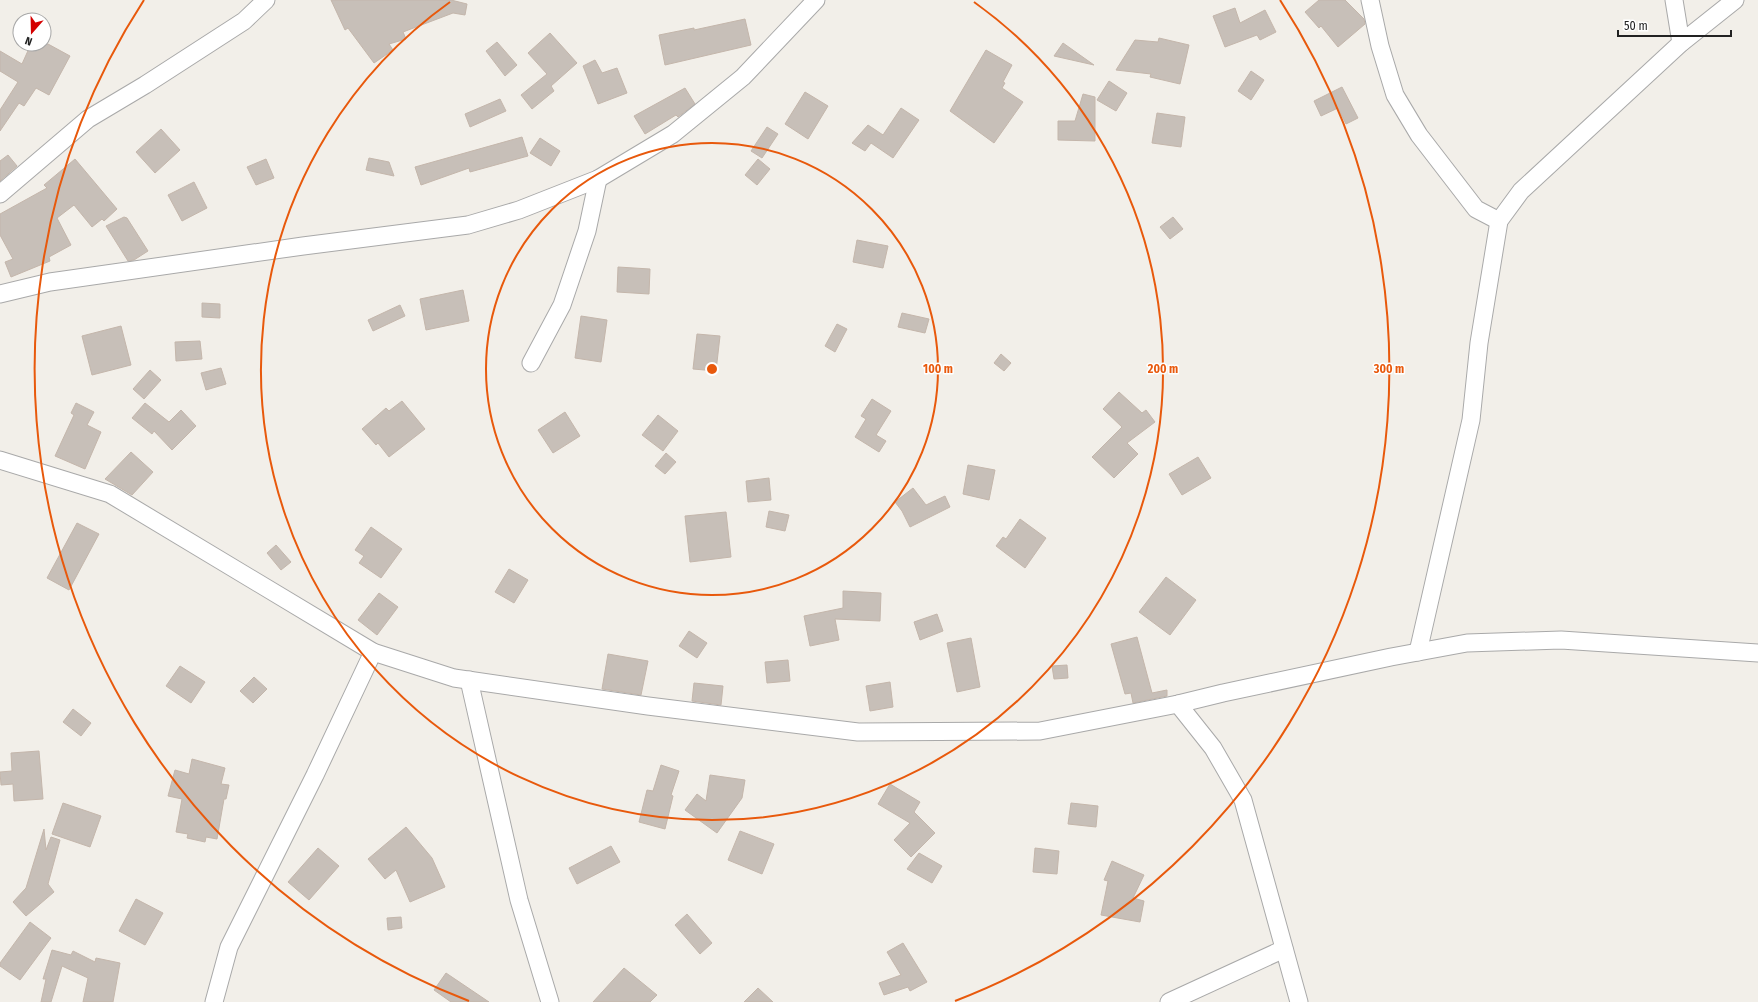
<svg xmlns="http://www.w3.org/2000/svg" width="1758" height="1002" font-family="'Fira Sans Condensed',sans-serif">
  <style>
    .building { fill: #c7bfb8; stroke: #c4b6ab }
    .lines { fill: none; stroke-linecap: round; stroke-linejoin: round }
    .minor-casing { stroke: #a9a9a9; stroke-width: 19 }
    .minor { stroke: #fff; stroke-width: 17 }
    .ring { fill: none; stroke: #e8590c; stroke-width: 2 }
    .centre { fill: #e8590c; stroke: #fff; stroke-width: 2 }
    .ring-label { font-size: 12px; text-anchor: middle; font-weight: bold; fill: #e8590c; stroke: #fff; stroke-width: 3; stroke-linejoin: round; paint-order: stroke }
  </style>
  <rect width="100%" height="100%" fill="#f2efe9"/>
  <!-- building -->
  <g class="building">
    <polygon points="331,0 451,0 467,4 465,15 453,13 403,32 406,39 389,44 393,50 374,63 348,28 345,30"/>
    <polygon points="1319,0 1345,0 1364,19 1365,24 1338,47 1321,26 1319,28 1305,12"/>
    <polygon points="1235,8 1240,23 1265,10 1276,32 1260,40 1257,35 1225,47 1213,16"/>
    <polygon points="745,19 751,45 665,65 659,35 694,28 694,30"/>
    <polygon points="550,33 577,63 551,86 554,91 532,109 521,95 547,74 528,53"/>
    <polygon points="1159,38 1189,45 1180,84 1150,77 1151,74 1116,70 1135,40 1158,42"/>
    <polygon points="497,42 517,65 505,76 486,51"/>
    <polygon points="1063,43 1094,65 1054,56"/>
    <polygon points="31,44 48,44 70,56 49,95 36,88 24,106 19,103 0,131 0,110 18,82 0,71 0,51 22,64"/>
    <polygon points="986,50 1012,65 1003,82 1005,83 1002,88 1023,102 994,143 950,111"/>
    <polygon points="595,60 602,73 617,68 627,93 598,104 583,66"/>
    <polygon points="1251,71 1264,80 1251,100 1238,91"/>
    <polygon points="1109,81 1127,93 1116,111 1097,100"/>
    <polygon points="1342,87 1358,118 1346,124 1338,108 1321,116 1314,101"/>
    <polygon points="685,88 695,104 678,117 676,115 645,134 634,116"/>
    <polygon points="805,92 828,106 808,139 785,124"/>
    <polygon points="1083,94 1095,97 1095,141 1058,140 1058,121 1075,121"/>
    <polygon points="500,99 506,111 470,127 465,114"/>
    <polygon points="901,108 919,120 893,158 871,143 865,151 852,143 868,125 883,135"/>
    <polygon points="1157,113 1185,117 1181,147 1152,143"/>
    <polygon points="767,127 778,134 762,158 751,151"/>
    <polygon points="161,129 180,150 155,173 136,152"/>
    <polygon points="522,137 528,156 470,172 469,168 421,185 415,167"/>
    <polygon points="540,138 560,151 551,166 530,153"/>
    <polygon points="8,155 17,166 0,181 0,161"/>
    <polygon points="369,158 389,162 394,176 366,170"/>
    <polygon points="75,159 117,209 104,221 102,219 92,227 74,205 57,218 71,245 49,257 50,261 11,277 5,262 13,259 0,235 0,214 47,188 44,185"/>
    <polygon points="266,159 274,178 256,185 247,167"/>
    <polygon points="758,159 770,169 757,185 745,175"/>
    <polygon points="194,182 207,208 182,221 168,195"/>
    <polygon points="124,217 127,218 148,251 134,260 128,261 106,226"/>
    <polygon points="1173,217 1183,229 1170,239 1160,227"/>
    <polygon points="857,240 888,246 883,268 853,262"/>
    <polygon points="618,267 650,269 649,294 617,292"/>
    <polygon points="463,290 469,321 426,330 420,299"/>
    <polygon points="202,303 220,304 220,318 202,317"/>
    <polygon points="400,305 405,316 373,331 368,320"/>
    <polygon points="902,313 929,319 925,333 898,327"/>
    <polygon points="581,316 607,320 601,362 575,358"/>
    <polygon points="837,324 847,329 835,352 825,346"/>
    <polygon points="121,326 131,365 92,375 82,336"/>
    <polygon points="697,334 720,336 716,371 693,369"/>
    <polygon points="200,341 202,359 176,361 175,342"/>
    <polygon points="1001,354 1011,363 1004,371 994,363"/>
    <polygon points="221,368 226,384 206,390 201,373"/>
    <polygon points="150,370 161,380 144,399 133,389"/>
    <polygon points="1119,392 1142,413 1146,410 1155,422 1127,443 1138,454 1114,478 1092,457 1122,427 1103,409"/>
    <polygon points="872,399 891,411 876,435 886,441 879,452 855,437 866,419 861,416"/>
    <polygon points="402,401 425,429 389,457 378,443 376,445 362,429 386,408 389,411"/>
    <polygon points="76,403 94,412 87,425 101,432 85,469 55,456 74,415 71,413"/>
    <polygon points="145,403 169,422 181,410 196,426 172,450 154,431 152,434 132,418"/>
    <polygon points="565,412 580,436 553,453 538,430"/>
    <polygon points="658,415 678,431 663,451 642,435"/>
    <polygon points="131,452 153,472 132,495 105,479"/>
    <polygon points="666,453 676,462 665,474 655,466"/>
    <polygon points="1198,457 1211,478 1182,495 1169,474"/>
    <polygon points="968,465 995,470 989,500 963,494"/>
    <polygon points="769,478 771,500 748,502 746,481"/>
    <polygon points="913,488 926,505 945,496 950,507 910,527 902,511 895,502"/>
    <polygon points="769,511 789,515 785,531 766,527"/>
    <polygon points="726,512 731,557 690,562 685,516"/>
    <polygon points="1020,519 1046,538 1025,568 996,546 1003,537 1006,539"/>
    <polygon points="77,523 99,534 69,590 47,578"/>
    <polygon points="371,527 402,549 381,578 359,563 364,556 355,550"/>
    <polygon points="276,545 291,562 281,570 267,553"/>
    <polygon points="509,569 528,580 514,603 495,592"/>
    <polygon points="1166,577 1196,600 1170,635 1139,612"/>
    <polygon points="843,591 881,593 880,621 835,619 839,640 810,646 804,616 843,608"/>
    <polygon points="379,593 398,607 377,635 358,620"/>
    <polygon points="937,614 943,631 920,640 914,622"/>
    <polygon points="689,631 707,643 697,658 679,646"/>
    <polygon points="1137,637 1152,693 1167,690 1167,696 1133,703 1131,693 1125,694 1111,644"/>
    <polygon points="971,638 980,687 957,692 947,643"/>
    <polygon points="608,654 648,661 641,695 602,689"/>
    <polygon points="788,660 790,681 767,683 765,662"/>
    <polygon points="1067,665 1068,678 1054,679 1052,666"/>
    <polygon points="180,666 205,682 191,703 166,686"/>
    <polygon points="254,677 267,689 253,703 240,691"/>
    <polygon points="890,682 893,707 870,711 866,686"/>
    <polygon points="694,683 723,686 721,705 692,701"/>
    <polygon points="73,709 91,723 81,736 63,722"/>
    <polygon points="39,751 43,799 14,801 13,784 1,785 0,772 12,771 11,753"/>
    <polygon points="192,759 225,768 221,784 229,785 226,799 224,799 217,839 206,837 205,842 187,838 188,834 176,832 182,799 168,796 175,770 189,774"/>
    <polygon points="661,765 679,771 671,795 673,796 665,829 639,822 647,790 653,791"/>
    <polygon points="710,775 745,780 742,798 717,833 685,810 697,794 706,801"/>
    <polygon points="890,784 920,802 914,812 935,833 911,857 894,840 910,823 878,804"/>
    <polygon points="63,803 101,816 90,847 52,834"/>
    <polygon points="1071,803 1098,806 1096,827 1068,824"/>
    <polygon points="406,827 432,858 445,887 410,902 396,870 385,879 368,859"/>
    <polygon points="44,829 46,850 51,837 60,840 48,884 54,892 26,916 13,902 26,888"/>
    <polygon points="740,831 774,844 762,874 728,860"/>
    <polygon points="611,846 620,862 577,884 569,868"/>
    <polygon points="318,848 339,866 309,900 288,882"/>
    <polygon points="1035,848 1059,851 1057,874 1033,872"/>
    <polygon points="919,853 942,866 932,883 907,869"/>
    <polygon points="1112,861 1144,875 1133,898 1144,901 1140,922 1101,915 1108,881 1104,880"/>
    <polygon points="136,899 163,913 145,945 119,931"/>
    <polygon points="687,914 712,943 700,954 675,925"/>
    <polygon points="401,917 402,928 388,930 387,918"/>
    <polygon points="30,922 51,938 20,980 0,966 0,963"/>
    <polygon points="903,943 927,982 910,991 908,987 884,995 879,983 901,975 887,952"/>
    <polygon points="52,950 71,955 73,951 95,962 96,958 120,963 113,1002 83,1002 88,978 62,966 51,1002 41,1002 46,979 43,979"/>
    <polygon points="624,968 657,995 650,1002 593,1002"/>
    <polygon points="446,973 489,1002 451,1002 434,990"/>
    <polygon points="758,988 773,1002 744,1002"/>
  </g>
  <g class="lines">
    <!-- minor casing -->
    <g class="minor-casing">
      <g id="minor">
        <polyline points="1370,0 1380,46 1395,95 1419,135 1476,209 1499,221"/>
        <polyline points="1674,0 1681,43"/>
        <polyline points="0,194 88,119 145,85 244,21 266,0"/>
        <polyline points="0,294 50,282 303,246 468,225 519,210 598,179 673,134 743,77 816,0"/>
        <polyline points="531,363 562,305 587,231 598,179"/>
        <polyline points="0,460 110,494 373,652 454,678 648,706 858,732 1040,731 1178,704 1223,693 1391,657 1467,643 1561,640 1758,653"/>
        <polyline points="1418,652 1471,420 1479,343 1499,221 1521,191 1681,43 1735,0"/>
        <polyline points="469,680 519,900 550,1002"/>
        <polyline points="1178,704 1213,748 1243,800 1299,1002"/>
        <polyline points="214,1002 229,947 315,775 373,652"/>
        <polyline points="1169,1002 1284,949"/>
      </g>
    </g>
    <!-- minor -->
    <use href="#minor" class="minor"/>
  </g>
  <!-- distance rings -->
  <g class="ring">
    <circle cx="712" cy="369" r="226"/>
    <path d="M974 2A451 451 0 1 1 450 2"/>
    <path d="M469 1001A677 677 0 0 1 144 0M1280 0A677 677 0 0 1 955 1001"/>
  </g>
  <circle cx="712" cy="369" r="6" class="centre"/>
  <g class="ring-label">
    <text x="938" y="373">100 m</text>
    <text x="1163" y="373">200 m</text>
    <text x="1389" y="373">300 m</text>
  </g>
  <!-- north arrow -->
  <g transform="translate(32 32) rotate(200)"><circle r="19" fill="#ffffff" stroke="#a7a7a7"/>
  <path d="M0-3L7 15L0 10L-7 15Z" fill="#d40000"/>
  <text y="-6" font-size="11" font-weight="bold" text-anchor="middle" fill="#222222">N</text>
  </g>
  <!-- scale -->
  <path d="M1618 30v6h113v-6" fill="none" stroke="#222222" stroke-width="2"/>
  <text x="1624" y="30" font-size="12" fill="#222222" stroke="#ffffff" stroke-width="3" paint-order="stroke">50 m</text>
</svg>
